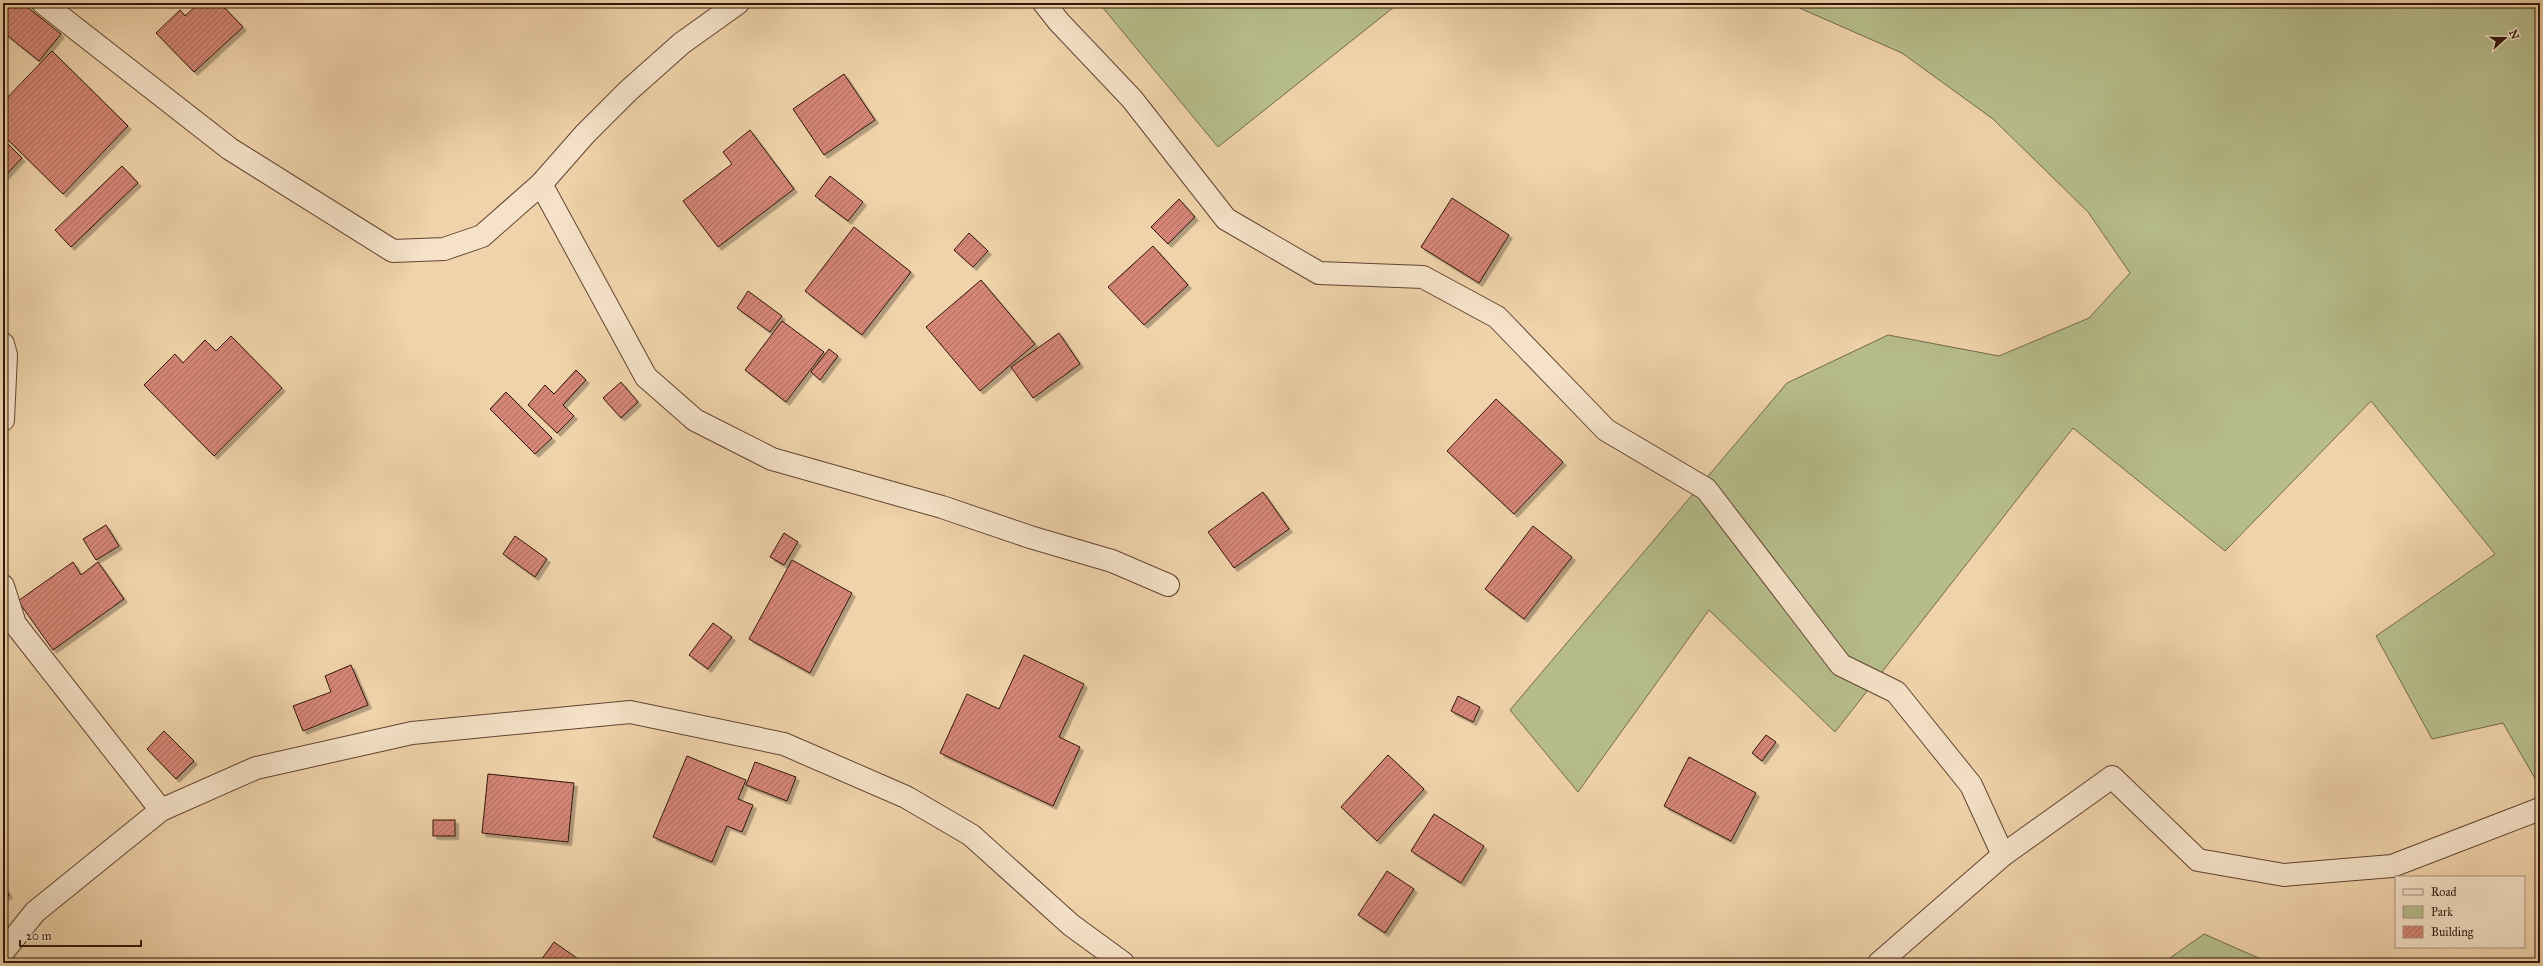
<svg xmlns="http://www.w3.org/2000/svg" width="2543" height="966" font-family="'IM FELL Great Primer',serif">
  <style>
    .green { fill: #b6bd8b; stroke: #74694a }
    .building { fill: url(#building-hatch); stroke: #31150a; filter: url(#shadow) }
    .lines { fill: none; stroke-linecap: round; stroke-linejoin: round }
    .minor-casing { stroke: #614432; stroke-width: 24 }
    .minor { stroke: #f5e2c8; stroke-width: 22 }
  </style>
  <defs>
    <pattern id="building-hatch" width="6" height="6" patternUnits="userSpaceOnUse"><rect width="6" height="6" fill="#d58677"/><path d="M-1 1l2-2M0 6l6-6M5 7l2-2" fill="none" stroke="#ad6c60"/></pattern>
    <filter id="shadow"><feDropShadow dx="3.5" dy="3.5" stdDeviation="0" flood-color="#0004"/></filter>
  </defs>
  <rect width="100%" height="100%" fill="#f0d3aa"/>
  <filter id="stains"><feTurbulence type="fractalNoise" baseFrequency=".005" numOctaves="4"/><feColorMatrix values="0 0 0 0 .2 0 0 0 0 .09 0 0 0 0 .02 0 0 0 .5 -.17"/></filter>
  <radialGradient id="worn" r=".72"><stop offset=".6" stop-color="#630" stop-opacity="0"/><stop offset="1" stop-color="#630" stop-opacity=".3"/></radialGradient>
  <!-- green -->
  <g class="green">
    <polygon points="1099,3 1399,3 1218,147"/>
    <polygon points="1788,3 2540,3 2540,787 2503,723 2432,739 2376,636 2495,554 2371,401 2225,551 2073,428 1835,732 1709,610 1578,792 1510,710 1787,383 1888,335 1999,356 2089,318 2130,273 2088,212 1993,119 1902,53"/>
    <polygon points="2204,934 2270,963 2163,963"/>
  </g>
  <!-- building -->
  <g class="building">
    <polygon points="8,3 22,3 61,34 39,61 3,32 3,9"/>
    <polygon points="199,3 220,3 243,27 194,72 156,33 180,10 185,16"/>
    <polygon points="52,51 128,126 63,194 3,135 3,102"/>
    <polygon points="844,74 875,120 824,155 793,109"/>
    <polygon points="750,130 794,189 718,247 683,201 732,164 723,152"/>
    <polygon points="3,139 22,158 3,178"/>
    <polygon points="122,166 138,183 71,247 55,230"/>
    <polygon points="830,176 863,202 848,221 815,196"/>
    <polygon points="1452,198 1509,235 1479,283 1421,247"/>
    <polygon points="1179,199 1195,217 1168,244 1151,227"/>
    <polygon points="854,227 911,272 862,335 805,291"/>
    <polygon points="969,233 988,251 973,267 954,250"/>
    <polygon points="1153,246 1188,285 1144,325 1108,287"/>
    <polygon points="981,280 1035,344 980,391 926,327"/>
    <polygon points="748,291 782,316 770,332 737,308"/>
    <polygon points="782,321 824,352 786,402 745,370"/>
    <polygon points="1059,333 1080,364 1033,398 1011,367"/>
    <polygon points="231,336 282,388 214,456 144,385 175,354 183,363 205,340 216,351"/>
    <polygon points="829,349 838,356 820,380 811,372"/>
    <polygon points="576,370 586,380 563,405 574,416 557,433 528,405 545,385 554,394"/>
    <polygon points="621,382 638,402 621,418 603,398"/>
    <polygon points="506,392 552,438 535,454 490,409"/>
    <polygon points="1496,399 1563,462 1514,514 1447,451"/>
    <polygon points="1263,492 1289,529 1234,568 1208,532"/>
    <polygon points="106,525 119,546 96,560 83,539"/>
    <polygon points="1533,526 1572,557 1524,619 1485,589"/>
    <polygon points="784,533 798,542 784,565 770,557"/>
    <polygon points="515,536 547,559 535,577 503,554"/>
    <polygon points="792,560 852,593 810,673 749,639"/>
    <polygon points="73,562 81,575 98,562 124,599 53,650 18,601"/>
    <polygon points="713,623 732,637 708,669 689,655"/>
    <polygon points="1024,655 1084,684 1059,737 1080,747 1053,806 940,753 967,694 999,709"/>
    <polygon points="351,665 368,705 303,731 293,706 331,692 325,676"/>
    <polygon points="1458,696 1480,707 1473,722 1451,711"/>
    <polygon points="164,731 194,761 176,779 147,749"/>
    <polygon points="1766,735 1776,742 1762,761 1752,753"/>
    <polygon points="1388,755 1424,789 1377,841 1341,807"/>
    <polygon points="687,756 746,780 738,799 753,805 742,832 727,826 712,862 653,837"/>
    <polygon points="1689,757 1756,793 1731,841 1664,806"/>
    <polygon points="755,762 796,777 787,801 746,785"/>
    <polygon points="488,774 574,783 568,842 482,833"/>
    <polygon points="1434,814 1484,846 1461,883 1411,851"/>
    <rect x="433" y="820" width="22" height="16"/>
    <polygon points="1387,871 1414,889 1385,933 1358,915"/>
    <polygon points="3,884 9,895 3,898"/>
    <polygon points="554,942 584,963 539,963"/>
  </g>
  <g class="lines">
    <!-- minor casing -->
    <g class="minor-casing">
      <g id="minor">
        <polyline points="43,3 230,149 393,251 444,249 482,236 541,184 585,134 628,91 682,43 738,3"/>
        <polyline points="1044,3 1059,22 1132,99 1226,219 1319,273 1423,277 1497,317 1606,430 1706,489 1841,665 1896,692 1971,785 2003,855"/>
        <polyline points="541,184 646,377 695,420 772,459 942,507 1030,537 1112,561 1168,585"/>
        <polyline points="3,344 6,355 3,420"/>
        <polyline points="3,586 15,624 161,810"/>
        <polyline points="3,952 35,912 161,810 256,768 412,733 630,712 784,744 906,797 971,835 1071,925 1123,963"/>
        <polyline points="1879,963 2003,855 2112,777 2198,860 2284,875 2392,866 2540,809"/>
      </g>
    </g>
    <!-- minor -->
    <use href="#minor" class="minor"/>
  </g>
  <!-- margin -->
  <rect width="2543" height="966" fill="none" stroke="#f0d3aa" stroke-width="16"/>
  <rect x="4" y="4" width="2535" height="958" fill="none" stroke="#31150a" stroke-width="2"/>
  <rect x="8" y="8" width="2527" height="950" fill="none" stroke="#31150a"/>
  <!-- legend -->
  <rect x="2395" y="876" width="130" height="72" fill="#f5e2c8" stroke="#a7907c"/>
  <rect x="2403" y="889" width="20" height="6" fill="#f5e2c8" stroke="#a7907c"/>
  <text x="2431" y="896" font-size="12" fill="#31150a">Road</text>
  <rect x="2403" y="906" width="20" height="12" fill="#b6bd8b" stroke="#a7907c"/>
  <text x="2431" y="916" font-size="12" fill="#31150a">Park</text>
  <rect x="2403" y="926" width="20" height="12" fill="url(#building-hatch)" stroke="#a7907c"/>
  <text x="2431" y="936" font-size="12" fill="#31150a">Building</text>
  <!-- north arrow -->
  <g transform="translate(2505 38) rotate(69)" stroke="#f5e2c8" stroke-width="3" paint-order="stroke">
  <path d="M0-3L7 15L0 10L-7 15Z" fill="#31150a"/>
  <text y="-6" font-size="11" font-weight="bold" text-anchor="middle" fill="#31150a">N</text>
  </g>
  <!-- scale -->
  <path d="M20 940v6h121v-6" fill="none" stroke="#31150a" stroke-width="2"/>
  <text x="26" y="940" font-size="12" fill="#31150a" stroke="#f5e2c8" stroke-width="3" paint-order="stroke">20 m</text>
  <rect width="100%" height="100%" filter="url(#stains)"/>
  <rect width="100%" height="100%" fill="url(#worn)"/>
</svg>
